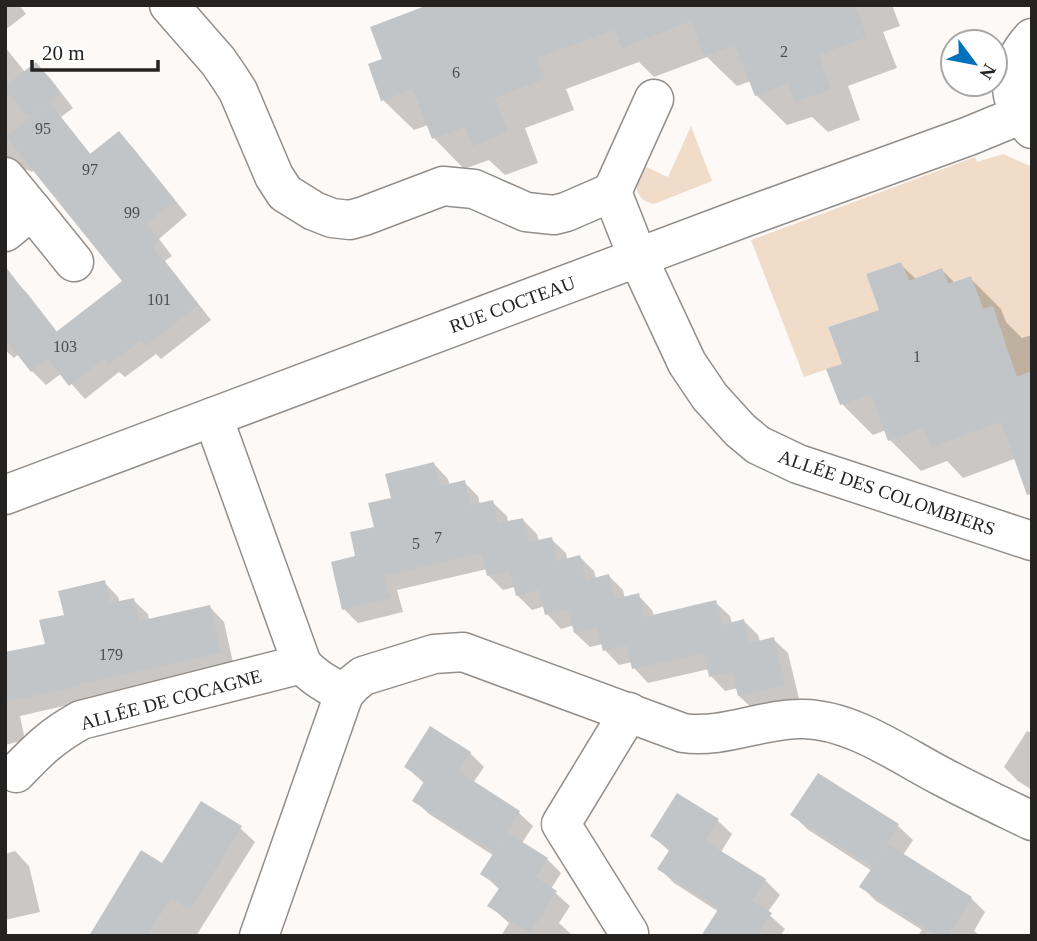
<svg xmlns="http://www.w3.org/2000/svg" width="1037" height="941" font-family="Georgia,serif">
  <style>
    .green { fill: #f1dcc9 }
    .shadow { fill: #0003 }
    .building { fill: #c2c5c8 }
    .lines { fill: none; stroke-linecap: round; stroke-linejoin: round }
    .minor-casing { stroke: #918e8b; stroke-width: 41 }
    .minor { stroke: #fff; stroke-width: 38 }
    .labels { text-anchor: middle; stroke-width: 5; stroke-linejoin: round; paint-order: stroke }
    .number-label { font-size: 16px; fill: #4c4c4c }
    .street-label { font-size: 19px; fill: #242322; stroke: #fff }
  </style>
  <rect width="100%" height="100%" fill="#fdf9f6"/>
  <!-- green -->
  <g class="green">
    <path d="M691,126L712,181L654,204C632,200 635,181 640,164L668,177Z"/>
    <polygon points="1003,154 1032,167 1032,371 1003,382 1005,342 993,307 983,309 971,276 948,284 942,269 909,281 901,262 866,274 879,310 828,327 842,364 804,377 751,240 975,157 977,162"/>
  </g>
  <!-- shadow -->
  <g class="shadow">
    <polygon points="5,5 19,5 26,14 5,30"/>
    <polygon points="421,5 892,5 900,26 883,32 897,68 848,86 860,120 828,132 812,117 787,125 756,95 751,81 737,86 707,57 654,77 639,62 566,89 574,110 525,128 538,163 505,175 489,160 464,169 434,138 428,125 414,130 383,100 384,60 422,9"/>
    <polygon points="5,47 25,72 36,64 50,78 73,108 61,117 91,155 119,134 133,148 187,215 159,239 172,256 165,261 211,320 161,359 156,354 125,377 119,372 85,399 62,373 46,385 32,371 19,354 14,358 5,350 5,285 13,279 27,293 58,333 124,281 35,170 32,172 28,170 16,169 5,174"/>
    <polygon points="900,264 917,280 942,270 955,283 970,278 1001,309 1006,322 1022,338 1032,335 1032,473 1017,458 963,478 947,461 921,471 890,440 886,430 873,435 842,404 844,365 881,311"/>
    <polygon points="434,464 448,479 450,486 464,482 478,496 480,505 492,502 507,516 508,523 523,520 537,534 539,542 551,539 566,553 567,560 580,557 594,571 596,579 609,576 623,590 625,599 638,595 652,610 654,616 715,602 730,616 732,624 744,621 758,635 760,642 773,639 788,653 799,699 754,710 739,696 738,688 725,691 711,676 709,669 648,683 634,668 632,662 619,665 605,650 603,644 590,647 575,633 574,625 561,629 547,614 545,606 532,610 517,595 515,587 503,590 488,575 487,569 397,590 403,612 358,623 344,609 357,558 393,499"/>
    <polygon points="104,582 118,597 120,603 133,600 148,614 149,621 210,607 224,622 234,667 20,716 25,740 5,745 5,654 47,645 66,617"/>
    <polygon points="1027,731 1032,733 1032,790 1018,781 1004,767"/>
    <polygon points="470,753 484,767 473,783 518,812 533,826 522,843 547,859 561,873 551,889 570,906 559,923 573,936 501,936 509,923 490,906 500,890 483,874 494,856 429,814 414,800 425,784 406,767"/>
    <polygon points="818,775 898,826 913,840 903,855 971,898 985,912 974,931 980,936 918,936 922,930 876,901 862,887 872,871 807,829 793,815"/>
    <polygon points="717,820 732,834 721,852 765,880 780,895 767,913 785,929 780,936 704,936 719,912 674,883 660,869 670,852 652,835"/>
    <polygon points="240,828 255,842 196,936 92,936 163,866"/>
    <polygon points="15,851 29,866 40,912 5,920 5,854"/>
  </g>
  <!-- building -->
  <g class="building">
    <polygon points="428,5 855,5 867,37 819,55 831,89 795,102 788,84 755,96 735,46 704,56 691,21 622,48 614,30 537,58 544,79 495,98 508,132 473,146 465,127 432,139 413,89 381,101 368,64 382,59 370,27"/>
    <polygon points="36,62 61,93 29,117 5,90 5,86"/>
    <polygon points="49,102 90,154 119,131 175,200 146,224 159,241 152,246 198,305 146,346 141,340 109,364 104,359 69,386 48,359 31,372 5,339 5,266 56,332 122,281 6,137"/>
    <polygon points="901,262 909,281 942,268 948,284 971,276 983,309 992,306 1017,377 1032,371 1032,494 1027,495 1001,422 931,447 923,428 888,441 871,394 840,405 826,369 842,364 828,327 879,310 866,274"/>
    <polygon points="434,462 440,486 465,480 470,505 493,500 498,523 523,518 529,542 552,537 557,561 580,555 586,580 609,574 615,599 639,593 644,617 716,600 722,625 744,619 750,643 774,637 785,685 738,696 732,672 709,677 704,653 632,669 627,646 603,651 597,628 574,633 568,609 545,615 539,590 516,596 510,571 487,576 481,553 384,576 390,598 342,610 331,562 355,556 350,532 374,527 368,503 391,498 385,474"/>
    <polygon points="105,580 110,603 134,598 139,621 210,605 221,653 79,684 80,686 5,702 5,652 45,644 39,620 64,615 58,591"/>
    <polygon points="430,726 471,752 458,771 520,811 494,852 412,801 425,780 404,767"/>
    <polygon points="818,773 899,824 873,867 790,815"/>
    <polygon points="677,793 719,819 705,841 766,879 752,901 772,913 757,936 701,936 719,908 657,869 670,849 650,836"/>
    <polygon points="201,801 242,826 190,910 171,898 147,936 89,936 141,850 162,863"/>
    <polygon points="507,832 548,858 536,877 557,891 530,933 487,906 500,887 480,874"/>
    <polygon points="888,844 972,897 948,936 937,936 859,887"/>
  </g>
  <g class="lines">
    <!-- minor casing -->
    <g class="minor-casing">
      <g id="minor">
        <polyline points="169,5 218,61 229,77 238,91 274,176 285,193 314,211 332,218 350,220 364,216 443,186 474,189 526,212 554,215 566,212 612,192 638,258 687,363 710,397 740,430 758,445 798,464 1032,541"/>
        <path d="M1032,38C1005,67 1005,100 1032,129"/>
        <polyline points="5,177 32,210 5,232"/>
        <polyline points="612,192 654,99"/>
        <polyline points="32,210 74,262"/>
        <path d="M213,417L302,664C314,678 329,685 344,694L353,684L363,676L434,654L463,652L683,733C724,739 763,718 804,719C852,720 899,754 941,776C971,792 1001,806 1032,821"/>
        <polyline points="5,495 743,218 969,136 1020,115"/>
        <path d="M16,773C38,750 52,736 81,720L302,664"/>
        <polyline points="629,933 561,824 629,712"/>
        <polyline points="259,936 344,694"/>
      </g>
    </g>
    <!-- minor -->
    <use href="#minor" class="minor"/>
  </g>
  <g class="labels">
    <!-- number labels -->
    <g class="number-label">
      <text x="784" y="57">2</text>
      <text x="456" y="78">6</text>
      <text x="43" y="134">95</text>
      <text x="90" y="175">97</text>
      <text x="132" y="218">99</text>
      <text x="159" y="305">101</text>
      <text x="65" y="352">103</text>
      <text x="917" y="362">1</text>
      <text x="438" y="543">7</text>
      <text x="416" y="549">5</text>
      <text x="111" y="660">179</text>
    </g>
    <!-- street labels -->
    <g class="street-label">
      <text transform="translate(512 304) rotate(-20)" y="7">RUE COCTEAU</text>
      <text transform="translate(887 492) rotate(19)" y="7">ALLÉE DES COLOMBIERS</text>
      <text transform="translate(171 699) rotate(-15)" y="7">ALLÉE DE COCAGNE</text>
    </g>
  </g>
  <!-- border -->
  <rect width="1037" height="941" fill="none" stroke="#242322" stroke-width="14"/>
  <!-- north arrow -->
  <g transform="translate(974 63) rotate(122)"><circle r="33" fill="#ffffff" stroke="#a7a7a7" stroke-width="2"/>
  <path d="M0-5L12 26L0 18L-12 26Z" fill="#0071bc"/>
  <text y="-10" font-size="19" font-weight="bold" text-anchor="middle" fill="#242322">N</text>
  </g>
  <!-- scale -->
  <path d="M32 60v10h126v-10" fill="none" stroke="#242322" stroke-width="3.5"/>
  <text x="42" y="60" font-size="21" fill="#242322" stroke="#ffffff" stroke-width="5" paint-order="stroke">20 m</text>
</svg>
